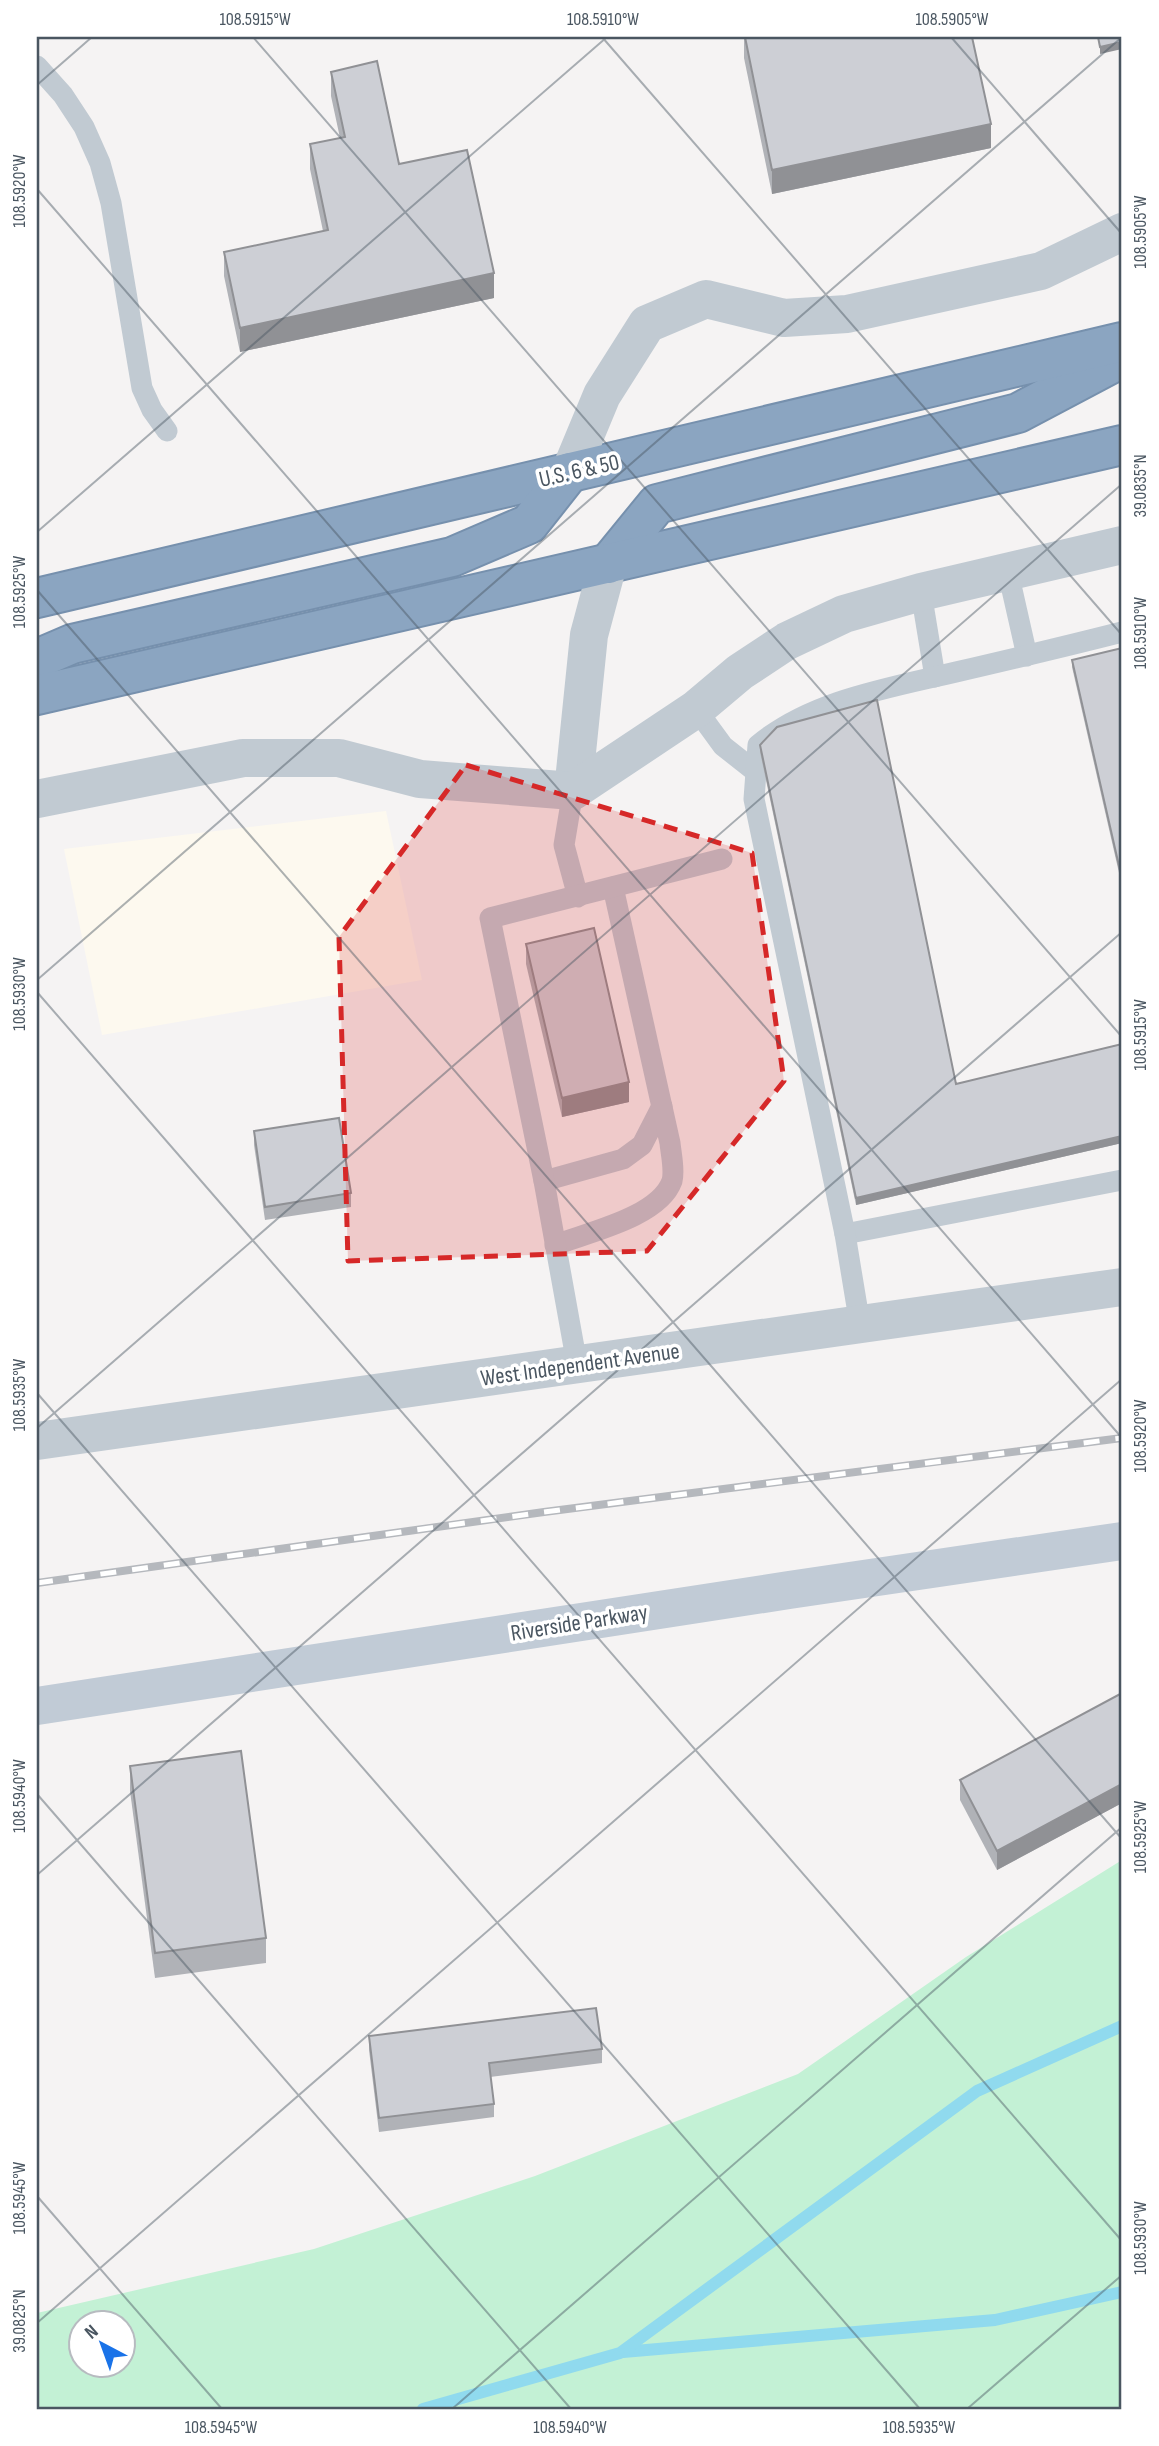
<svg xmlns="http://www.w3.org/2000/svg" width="1159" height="2446" font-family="'Sofia Sans Condensed',sans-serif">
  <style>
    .commercial { fill: #fdf9ef }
    .green { fill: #c3f1d5; fill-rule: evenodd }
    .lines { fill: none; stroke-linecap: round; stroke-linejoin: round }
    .stream { stroke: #90daee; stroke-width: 12 }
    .highway-casing { stroke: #7690ad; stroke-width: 42 }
    .lane { stroke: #c1cad2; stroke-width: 21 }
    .street { stroke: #c1cad2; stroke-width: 38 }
    .secondary { stroke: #c1cbd6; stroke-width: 38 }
    .highway { stroke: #8ba5c1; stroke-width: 38 }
    .rail-casing { stroke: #b5b8bd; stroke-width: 8 }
    .rail { stroke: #fff; stroke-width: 5; stroke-dasharray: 16; stroke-linecap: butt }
    .wall { fill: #b0b2b7 }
    .shaded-wall { fill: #909195 }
    .building { fill: #cdcfd5; stroke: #909195; stroke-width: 2 }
    .marked { fill: #d62828; fill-opacity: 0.2; stroke: #d62828; stroke-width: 5; stroke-dasharray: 14 9; stroke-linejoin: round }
    .ticks { fill: none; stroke: #4a5661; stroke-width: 2; stroke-opacity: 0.45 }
    .labels { text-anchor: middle; stroke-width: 7; stroke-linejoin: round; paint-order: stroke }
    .street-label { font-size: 23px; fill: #4a5661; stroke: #fff }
    .neatline { fill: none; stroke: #4a5661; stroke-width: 2.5 }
    .ticks-label { font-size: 18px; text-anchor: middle; fill: #4a5661 }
  </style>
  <rect width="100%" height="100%" fill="#f5f3f3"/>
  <!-- commercial -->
  <polygon class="commercial" points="386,811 422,980 102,1035 64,849"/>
  <!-- green -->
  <path class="green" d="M1122,1860V2409H37V2313L314,2249L535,2176L798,2074L966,1957ZM80,2324H122V2366H80Z"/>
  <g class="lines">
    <!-- stream -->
    <g class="stream">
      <polyline points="623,2352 995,2320 1122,2292"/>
      <polyline points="423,2409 620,2353 977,2091 1122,2026"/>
    </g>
    <!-- highway casing -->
    <g class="highway-casing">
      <g id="highway">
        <polyline points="608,564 657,504 1018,413 1122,358"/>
        <polyline points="37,598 1122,342"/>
        <polyline points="37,659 72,644 452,557 529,524 570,472"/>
        <polyline points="37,695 1122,445"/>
      </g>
    </g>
    <!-- lane -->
    <g class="lane">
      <polyline points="37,66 63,95 84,127 100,163 111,203 142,388 152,410 167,431"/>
      <polyline points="1008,572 1027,656"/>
      <polyline points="921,592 935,677"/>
      <polyline points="696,709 723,746 756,772"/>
      <polyline points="573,791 564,845 578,897"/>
      <polyline points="544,1181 623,1159 642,1145 662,1106"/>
      <polyline points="845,1234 1122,1180"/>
      <path d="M555,1245C589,1232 659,1217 672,1181C675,1170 671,1154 670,1143L613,887"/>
      <path d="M860,1325L845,1234L754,799L758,745C812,700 889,688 956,672C1012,659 1067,646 1122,632"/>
      <polyline points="577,1364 544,1181 490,918 722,859"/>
    </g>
    <!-- street -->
    <g class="street">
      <polyline points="570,472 602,395 647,324 706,299 784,318 847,314 1041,271 1122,232"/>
      <polyline points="573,791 589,635 608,564"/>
      <polyline points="37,799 243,758 339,758 420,779 573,791 696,709 740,672 787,641 844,614 921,592 1122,545"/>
      <polyline points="37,1441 1122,1287"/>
    </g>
    <!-- secondary -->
    <polyline class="secondary" points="37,1706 789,1590 1122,1541"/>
    <!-- highway -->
    <use href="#highway" class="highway"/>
    <!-- rail casing -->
    <g class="rail-casing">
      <polyline id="rail" points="37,1583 544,1512 1122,1438"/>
    </g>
    <!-- rail -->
    <use href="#rail" class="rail"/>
  </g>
  <!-- wall -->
  <g class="wall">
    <polygon points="744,37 972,37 991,148 772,194 744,58"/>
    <polygon points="331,72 399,164 494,298 240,352 224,276 224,252 323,231 310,169 310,144 340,138 331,96"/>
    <polygon points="1122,648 1122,886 1072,667 1072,660"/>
    <polygon points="760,745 956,1084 1122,1044 1122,1143 856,1205 760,752"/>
    <polygon points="526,944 629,1102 562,1117 526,964"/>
    <polygon points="254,1131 351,1193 351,1207 265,1220 254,1145"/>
    <polygon points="1122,1693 1122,1803 997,1870 960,1800 960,1780"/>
    <polygon points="130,1766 266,1938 266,1963 155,1978 130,1791"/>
    <polygon points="369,2036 602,2049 602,2063 490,2077 494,2104 494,2117 379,2132 369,2050"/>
  </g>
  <!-- shaded-wall -->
  <g class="shaded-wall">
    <polygon points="1122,42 1122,49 1100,54 1100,47"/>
    <polygon points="991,124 991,148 772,194 772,170"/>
    <polygon points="494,273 494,298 240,352 240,328"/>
    <polygon points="629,1082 629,1102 562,1117 562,1098"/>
    <polygon points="1122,1136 1122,1143 856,1205 856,1198"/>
    <polygon points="1122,1784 1122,1803 997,1870 997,1851"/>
  </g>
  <!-- building -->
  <g class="building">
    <polygon points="745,37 972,37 991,124 772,170"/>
    <polygon points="1098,37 1122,37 1122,42 1100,47"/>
    <polygon points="377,61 399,164 467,150 494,273 240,328 224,252 328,230 310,144 345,137 331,72"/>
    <polygon points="1122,648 1122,879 1072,660"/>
    <polygon points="877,700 956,1084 1122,1044 1122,1136 856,1198 760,745 777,727"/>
    <polygon points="594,928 629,1082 562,1098 526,944"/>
    <polygon points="339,1118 351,1193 265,1207 254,1131"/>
    <polygon points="1122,1693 1122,1784 997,1851 960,1780"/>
    <polygon points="241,1751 266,1938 155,1953 130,1766"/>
    <polygon points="596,2008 602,2049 489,2063 494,2104 379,2118 369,2036"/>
  </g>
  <!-- marked area -->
  <path class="marked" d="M466,765L752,853L784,1081L647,1251L348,1261L339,937Z"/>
  <!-- ticks -->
  <path class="ticks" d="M253,37L1122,1037M602,37L1122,635M951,37L1122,234M37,85L92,37M37,189L1122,1438M37,532L607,37M37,590L1122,1839M37,980L1122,37M37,992L1122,2241M37,1393L920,2409M37,1428L1122,484M37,1794L571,2409M37,1875L1122,932M37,2196L222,2409M37,2323L1122,1379M452,2409L1122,1827M967,2409L1122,2275"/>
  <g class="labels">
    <!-- street labels -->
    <g class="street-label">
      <text transform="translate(579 470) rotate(-13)" y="8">U.S. 6 &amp; 50</text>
      <text transform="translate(580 1364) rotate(-8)" y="8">West Independent Avenue</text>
      <text transform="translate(579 1622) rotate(-9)" y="8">Riverside Parkway</text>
    </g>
  </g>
  <!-- border -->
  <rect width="1159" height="2446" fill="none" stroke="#ffffff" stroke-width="77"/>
  <!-- north arrow -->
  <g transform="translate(102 2344) rotate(319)"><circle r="33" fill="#ffffff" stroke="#b7bbc0" stroke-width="2"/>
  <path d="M0-5L12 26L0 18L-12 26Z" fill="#1a73e8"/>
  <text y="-10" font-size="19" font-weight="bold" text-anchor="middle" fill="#4a5661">N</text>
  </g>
  <rect x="38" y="38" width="1082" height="2370" class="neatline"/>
  <g class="ticks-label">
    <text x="255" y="25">108.5915°W</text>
    <text x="603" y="25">108.5910°W</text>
    <text x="952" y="25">108.5905°W</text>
    <text transform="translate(19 191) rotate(-90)" y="6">108.5920°W</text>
    <text transform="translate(1140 232) rotate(-90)" y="6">108.5905°W</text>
    <text transform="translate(1140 486) rotate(-90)" y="6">39.0835°N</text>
    <text transform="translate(19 592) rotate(-90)" y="6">108.5925°W</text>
    <text transform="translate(1140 633) rotate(-90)" y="6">108.5910°W</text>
    <text transform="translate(19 994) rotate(-90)" y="6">108.5930°W</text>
    <text transform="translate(1140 1035) rotate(-90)" y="6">108.5915°W</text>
    <text transform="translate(19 1395) rotate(-90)" y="6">108.5935°W</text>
    <text transform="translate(1140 1436) rotate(-90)" y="6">108.5920°W</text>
    <text transform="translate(19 1796) rotate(-90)" y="6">108.5940°W</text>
    <text transform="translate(1140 1837) rotate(-90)" y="6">108.5925°W</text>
    <text transform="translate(19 2198) rotate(-90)" y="6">108.5945°W</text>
    <text transform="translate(1140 2238) rotate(-90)" y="6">108.5930°W</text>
    <text transform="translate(19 2321) rotate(-90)" y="6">39.0825°N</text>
    <text x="221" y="2433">108.5945°W</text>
    <text x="570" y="2433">108.5940°W</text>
    <text x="919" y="2433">108.5935°W</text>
  </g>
</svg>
